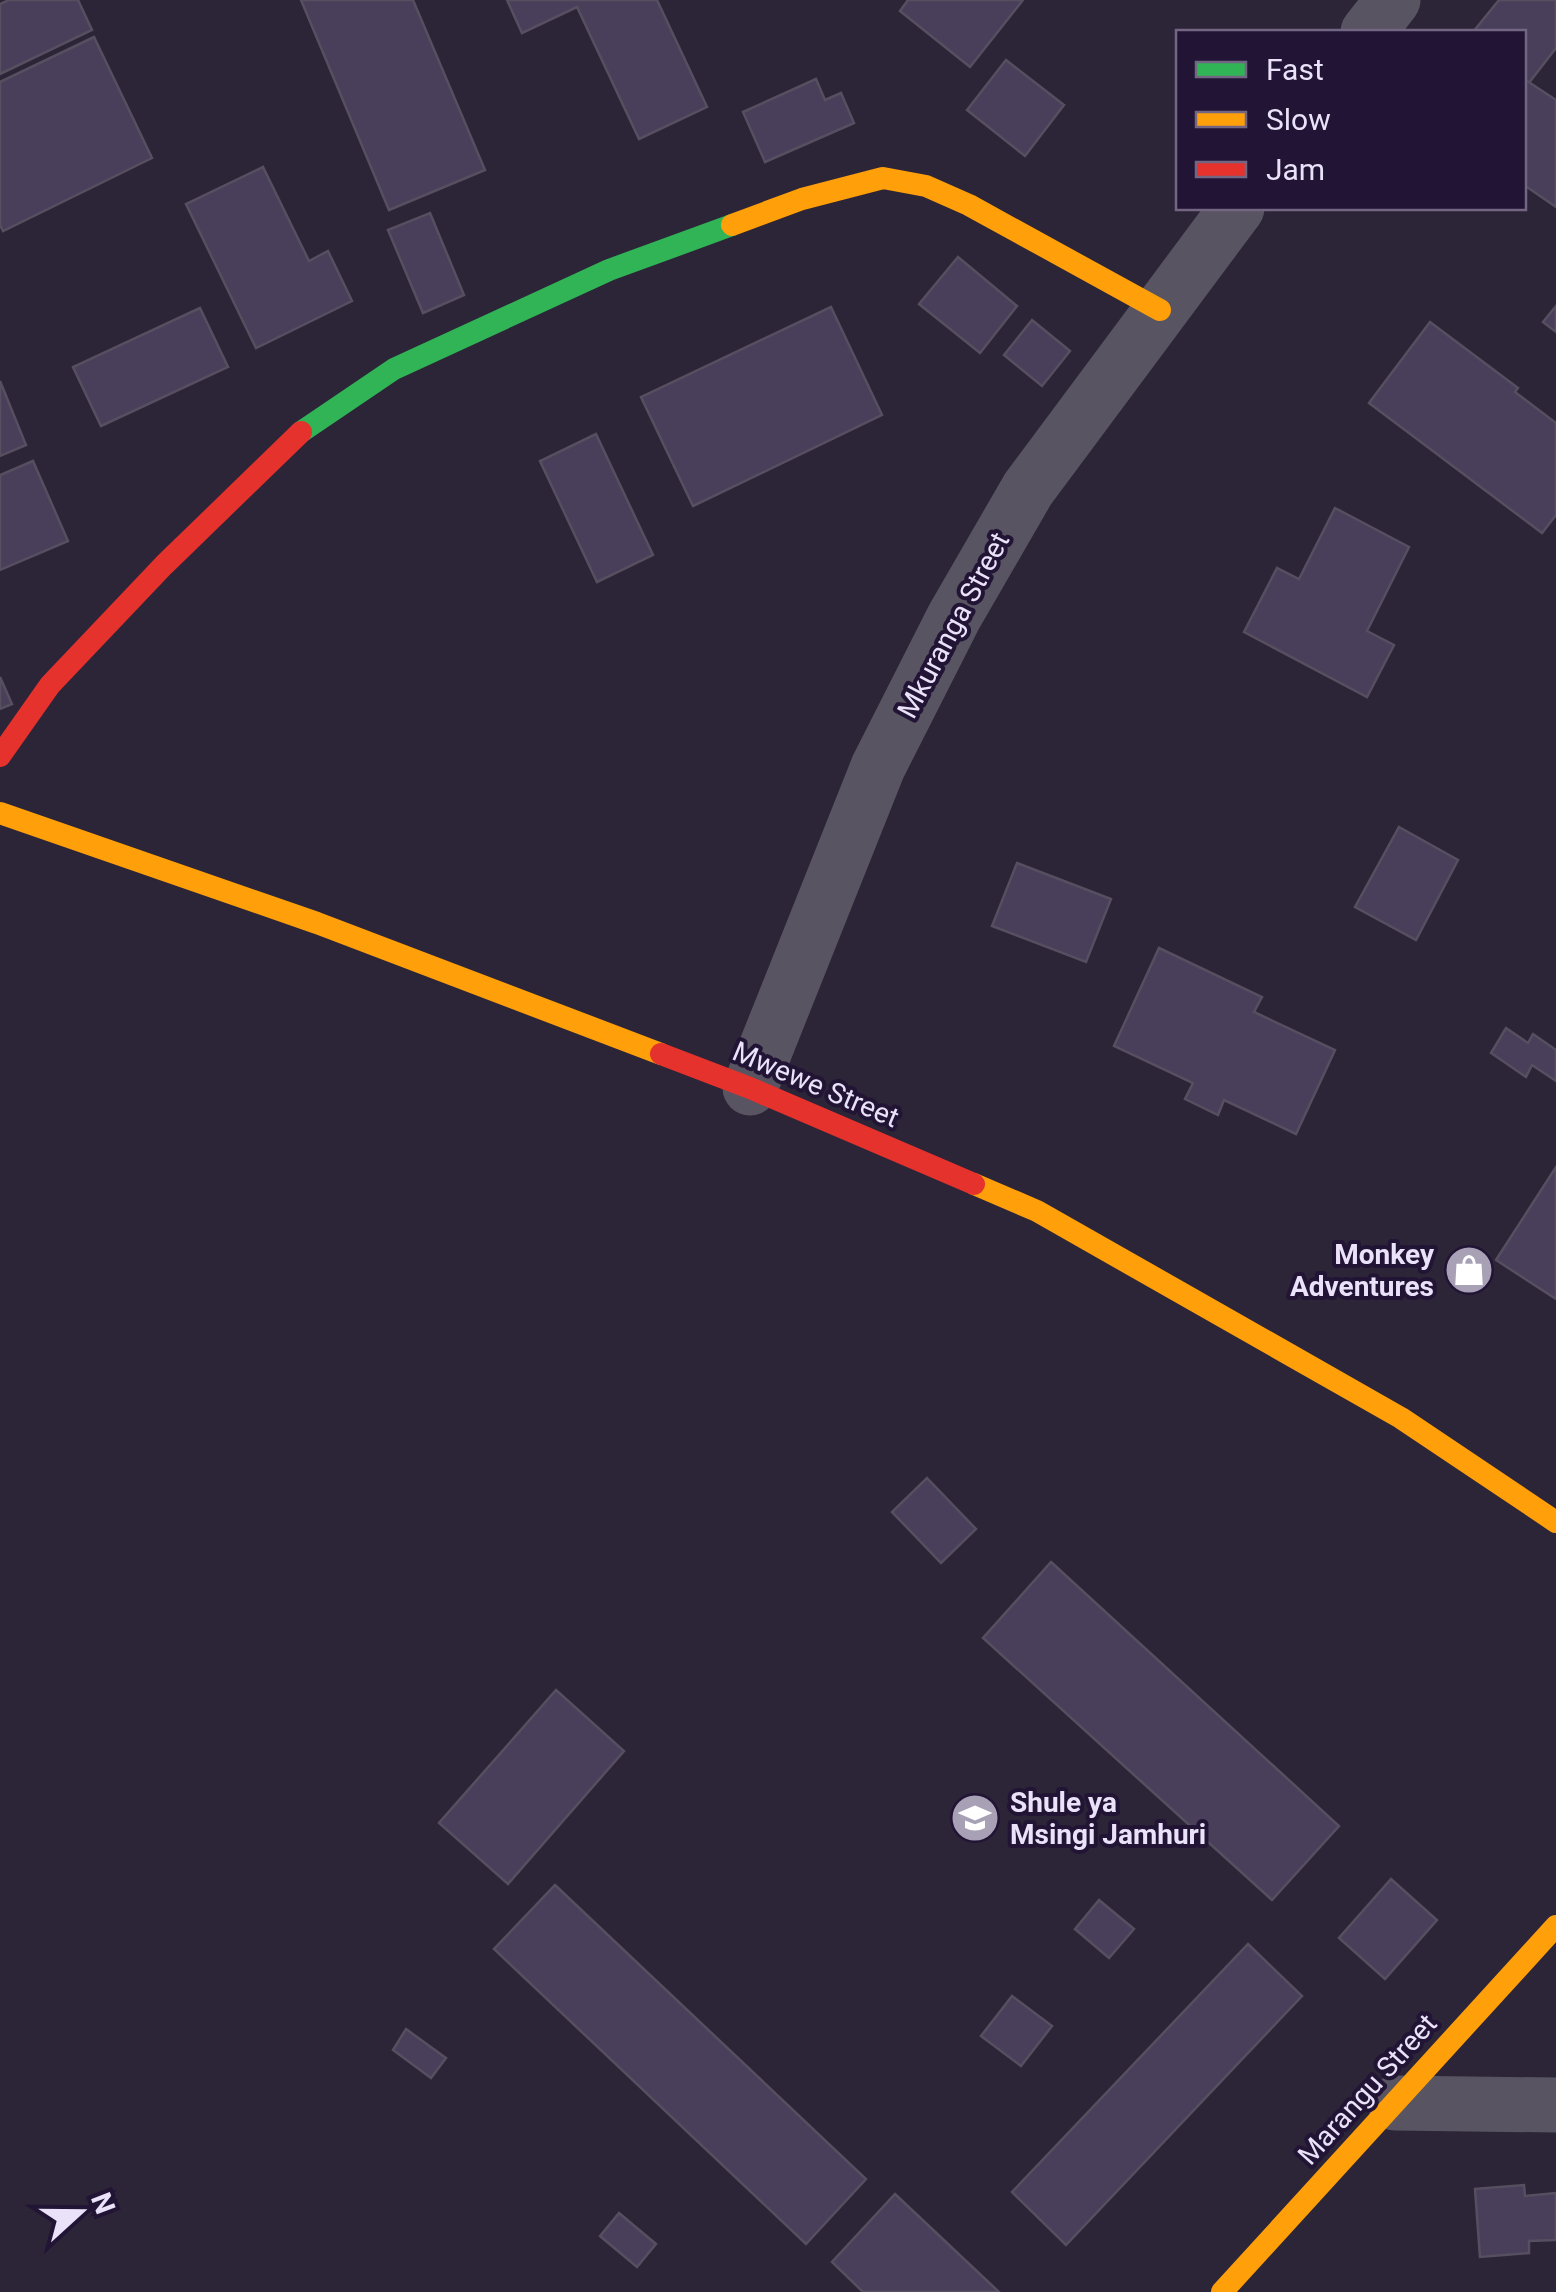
<svg xmlns="http://www.w3.org/2000/svg" width="1556" height="2292" font-family="Roboto,sans-serif">
  <style>
    .building { fill: #4a3f5a; stroke: #554f60; stroke-width: 2.5 }
    .lines { fill: none; stroke-linecap: round; stroke-linejoin: round }
    .street { stroke: #595462; stroke-width: 55 }
    .fast { stroke: #30b455; stroke-width: 22 }
    .slow { stroke: #ff9f0a; stroke-width: 22 }
    .jam { stroke: #e5322d; stroke-width: 22 }
    .labels { text-anchor: middle; stroke-width: 8; stroke-linejoin: round; paint-order: stroke }
    .street-label { font-size: 28px; fill: #eae2f9; stroke: #221435 }
    .poi-label { font-size: 28px; font-weight: bold; fill: #eae2f9; stroke: #221435; text-anchor: end }
  </style>
  <rect width="100%" height="100%" fill="#2c2538"/>
  <!-- building -->
  <g class="building">
    <polygon points="9,0 78,0 92,30 0,74 0,4"/>
    <polygon points="301,0 413,0 485,170 389,210"/>
    <polygon points="507,0 657,0 707,107 639,139 577,7 522,33"/>
    <polygon points="908,0 1023,0 970,67 900,11"/>
    <polygon points="1499,0 1556,0 1556,48 1525,88 1524,32 1473,32"/>
    <polygon points="94,37 152,158 3,231 0,225 0,82"/>
    <polygon points="1006,60 1064,105 1025,156 967,110"/>
    <polygon points="816,79 825,100 841,93 854,123 765,162 743,112"/>
    <polygon points="1524,79 1556,100 1556,207 1524,185"/>
    <polygon points="263,167 309,261 328,251 352,301 256,348 186,204"/>
    <polygon points="430,213 464,295 423,313 388,230"/>
    <polygon points="958,257 1017,306 980,353 919,304"/>
    <polygon points="1556,306 1556,332 1543,322"/>
    <polygon points="831,307 882,415 693,506 641,397"/>
    <polygon points="200,308 228,367 101,426 73,367"/>
    <polygon points="1032,320 1070,351 1042,386 1004,355"/>
    <polygon points="1430,322 1518,388 1515,392 1556,423 1556,515 1542,533 1369,403"/>
    <polygon points="0,381 26,445 0,456"/>
    <polygon points="596,434 653,555 597,582 540,461"/>
    <polygon points="33,461 68,541 0,570 0,475"/>
    <polygon points="1335,508 1409,547 1367,631 1394,645 1367,697 1244,632 1277,568 1299,579"/>
    <polygon points="0,677 12,704 0,709"/>
    <polygon points="1399,827 1458,860 1416,940 1355,907"/>
    <polygon points="1017,863 1111,899 1086,962 992,926"/>
    <polygon points="1159,948 1262,997 1254,1012 1335,1050 1296,1134 1224,1100 1218,1115 1185,1099 1193,1083 1114,1046"/>
    <polygon points="1506,1028 1528,1043 1533,1034 1556,1050 1556,1081 1532,1065 1526,1077 1491,1053"/>
    <polygon points="1556,1167 1556,1299 1496,1260"/>
    <polygon points="927,1478 976,1529 941,1563 892,1512"/>
    <polygon points="1051,1562 1339,1826 1272,1900 983,1638"/>
    <polygon points="556,1690 624,1751 508,1884 439,1823"/>
    <polygon points="1391,1879 1437,1920 1385,1979 1339,1938"/>
    <polygon points="555,1885 866,2179 806,2244 494,1949"/>
    <polygon points="1099,1900 1134,1929 1109,1958 1075,1929"/>
    <polygon points="1248,1944 1302,1996 1066,2245 1012,2192"/>
    <polygon points="1012,1996 1052,2026 1021,2066 981,2036"/>
    <polygon points="406,2029 446,2058 431,2078 393,2050"/>
    <polygon points="1524,2185 1525,2196 1556,2193 1556,2240 1529,2241 1529,2253 1480,2257 1475,2189"/>
    <polygon points="895,2194 999,2292 863,2292 832,2262"/>
    <polygon points="619,2213 656,2244 637,2267 600,2236"/>
  </g>
  <g class="lines">
    <!-- street -->
    <g class="street">
      <polyline points="1368,32 1393,0"/>
      <polyline points="750,1088 878,767 954,617 1028,489 1237,208"/>
      <polyline points="1395,2103 1556,2105"/>
    </g>
    <!-- fast -->
    <polyline class="fast" points="301,432 394,369 609,270 732,225"/>
    <!-- slow -->
    <g class="slow">
      <polyline points="732,225 802,199 883,178 926,186 969,205 1160,310"/>
      <polyline points="0,813 317,923 661,1054"/>
      <polyline points="974,1184 1037,1211 1401,1418 1556,1522"/>
      <polyline points="1222,2292 1556,1926"/>
    </g>
    <!-- jam -->
    <g class="jam">
      <polyline points="0,756 50,685 164,565 301,432"/>
      <polyline points="661,1054 750,1088 974,1184"/>
    </g>
  </g>
  <!-- icons -->
  <defs>
    <g id="shop-disc" transform="scale(2.5)"><circle r="9.5" fill="#a8a0b5" stroke="#221435"/><path d="M-5-2.5h2.3a2.7 3.5 0 0 1 5.4 0H5L5.5 6h-11ZM-1.5-2.5h3a1.5 2.3 0 0 0-3 0Z" fill="#fff"/></g>
    <g id="school-disc" transform="scale(2.5)"><circle r="9.5" fill="#a8a0b5" stroke="#221435"/><path d="M0-5L7-2L0 1L-7-2ZM-4 1L0 2.5L4 1V4Q0 6-4 4Z" fill="#fff"/></g>
  </defs>
  <g fill-rule="evenodd">
    <use href="#shop-disc" x="1469" y="1270"/>
    <use href="#school-disc" x="975" y="1818"/>
  </g>
  <g class="labels">
    <!-- street labels -->
    <g class="street-label">
      <text transform="translate(953 625) rotate(-62)" y="10">Mkuranga Street</text>
      <text transform="translate(816 1084) rotate(23)" y="10">Mwewe Street</text>
      <text transform="translate(1367 2089) rotate(-48)" y="10">Marangu Street</text>
    </g>
    <!-- poi labels -->
    <g class="poi-label">
      <text x="1434" y="1264">Monkey<tspan x="1434" dy="32">Adventures</tspan></text>
      <text x="1010" y="1812" text-anchor="start">Shule ya<tspan x="1010" dy="32">Msingi Jamhuri</tspan></text>
    </g>
  </g>
  <!-- legend -->
  <rect x="1176" y="30" width="350" height="180" fill="#221435" stroke="#726683" stroke-width="2.5"/>
  <rect x="1196" y="62" width="50" height="15" fill="#30b455" stroke="#726683" stroke-width="2.5"/>
  <text x="1266" y="80" font-size="30" fill="#eae2f9">Fast</text>
  <rect x="1196" y="112" width="50" height="15" fill="#ff9f0a" stroke="#726683" stroke-width="2.5"/>
  <text x="1266" y="130" font-size="30" fill="#eae2f9">Slow</text>
  <rect x="1196" y="162" width="50" height="15" fill="#e5322d" stroke="#726683" stroke-width="2.5"/>
  <text x="1266" y="180" font-size="30" fill="#eae2f9">Jam</text>
  <!-- north arrow -->
  <g transform="translate(80 2212) rotate(69)" stroke="#221435" stroke-width="8" paint-order="stroke">
  <path d="M0-8L18 38L0 25L-18 38Z" fill="#eae2f9"/>
  <text y="-15" font-size="28" font-weight="bold" text-anchor="middle" fill="#eae2f9">N</text>
  </g>
</svg>
